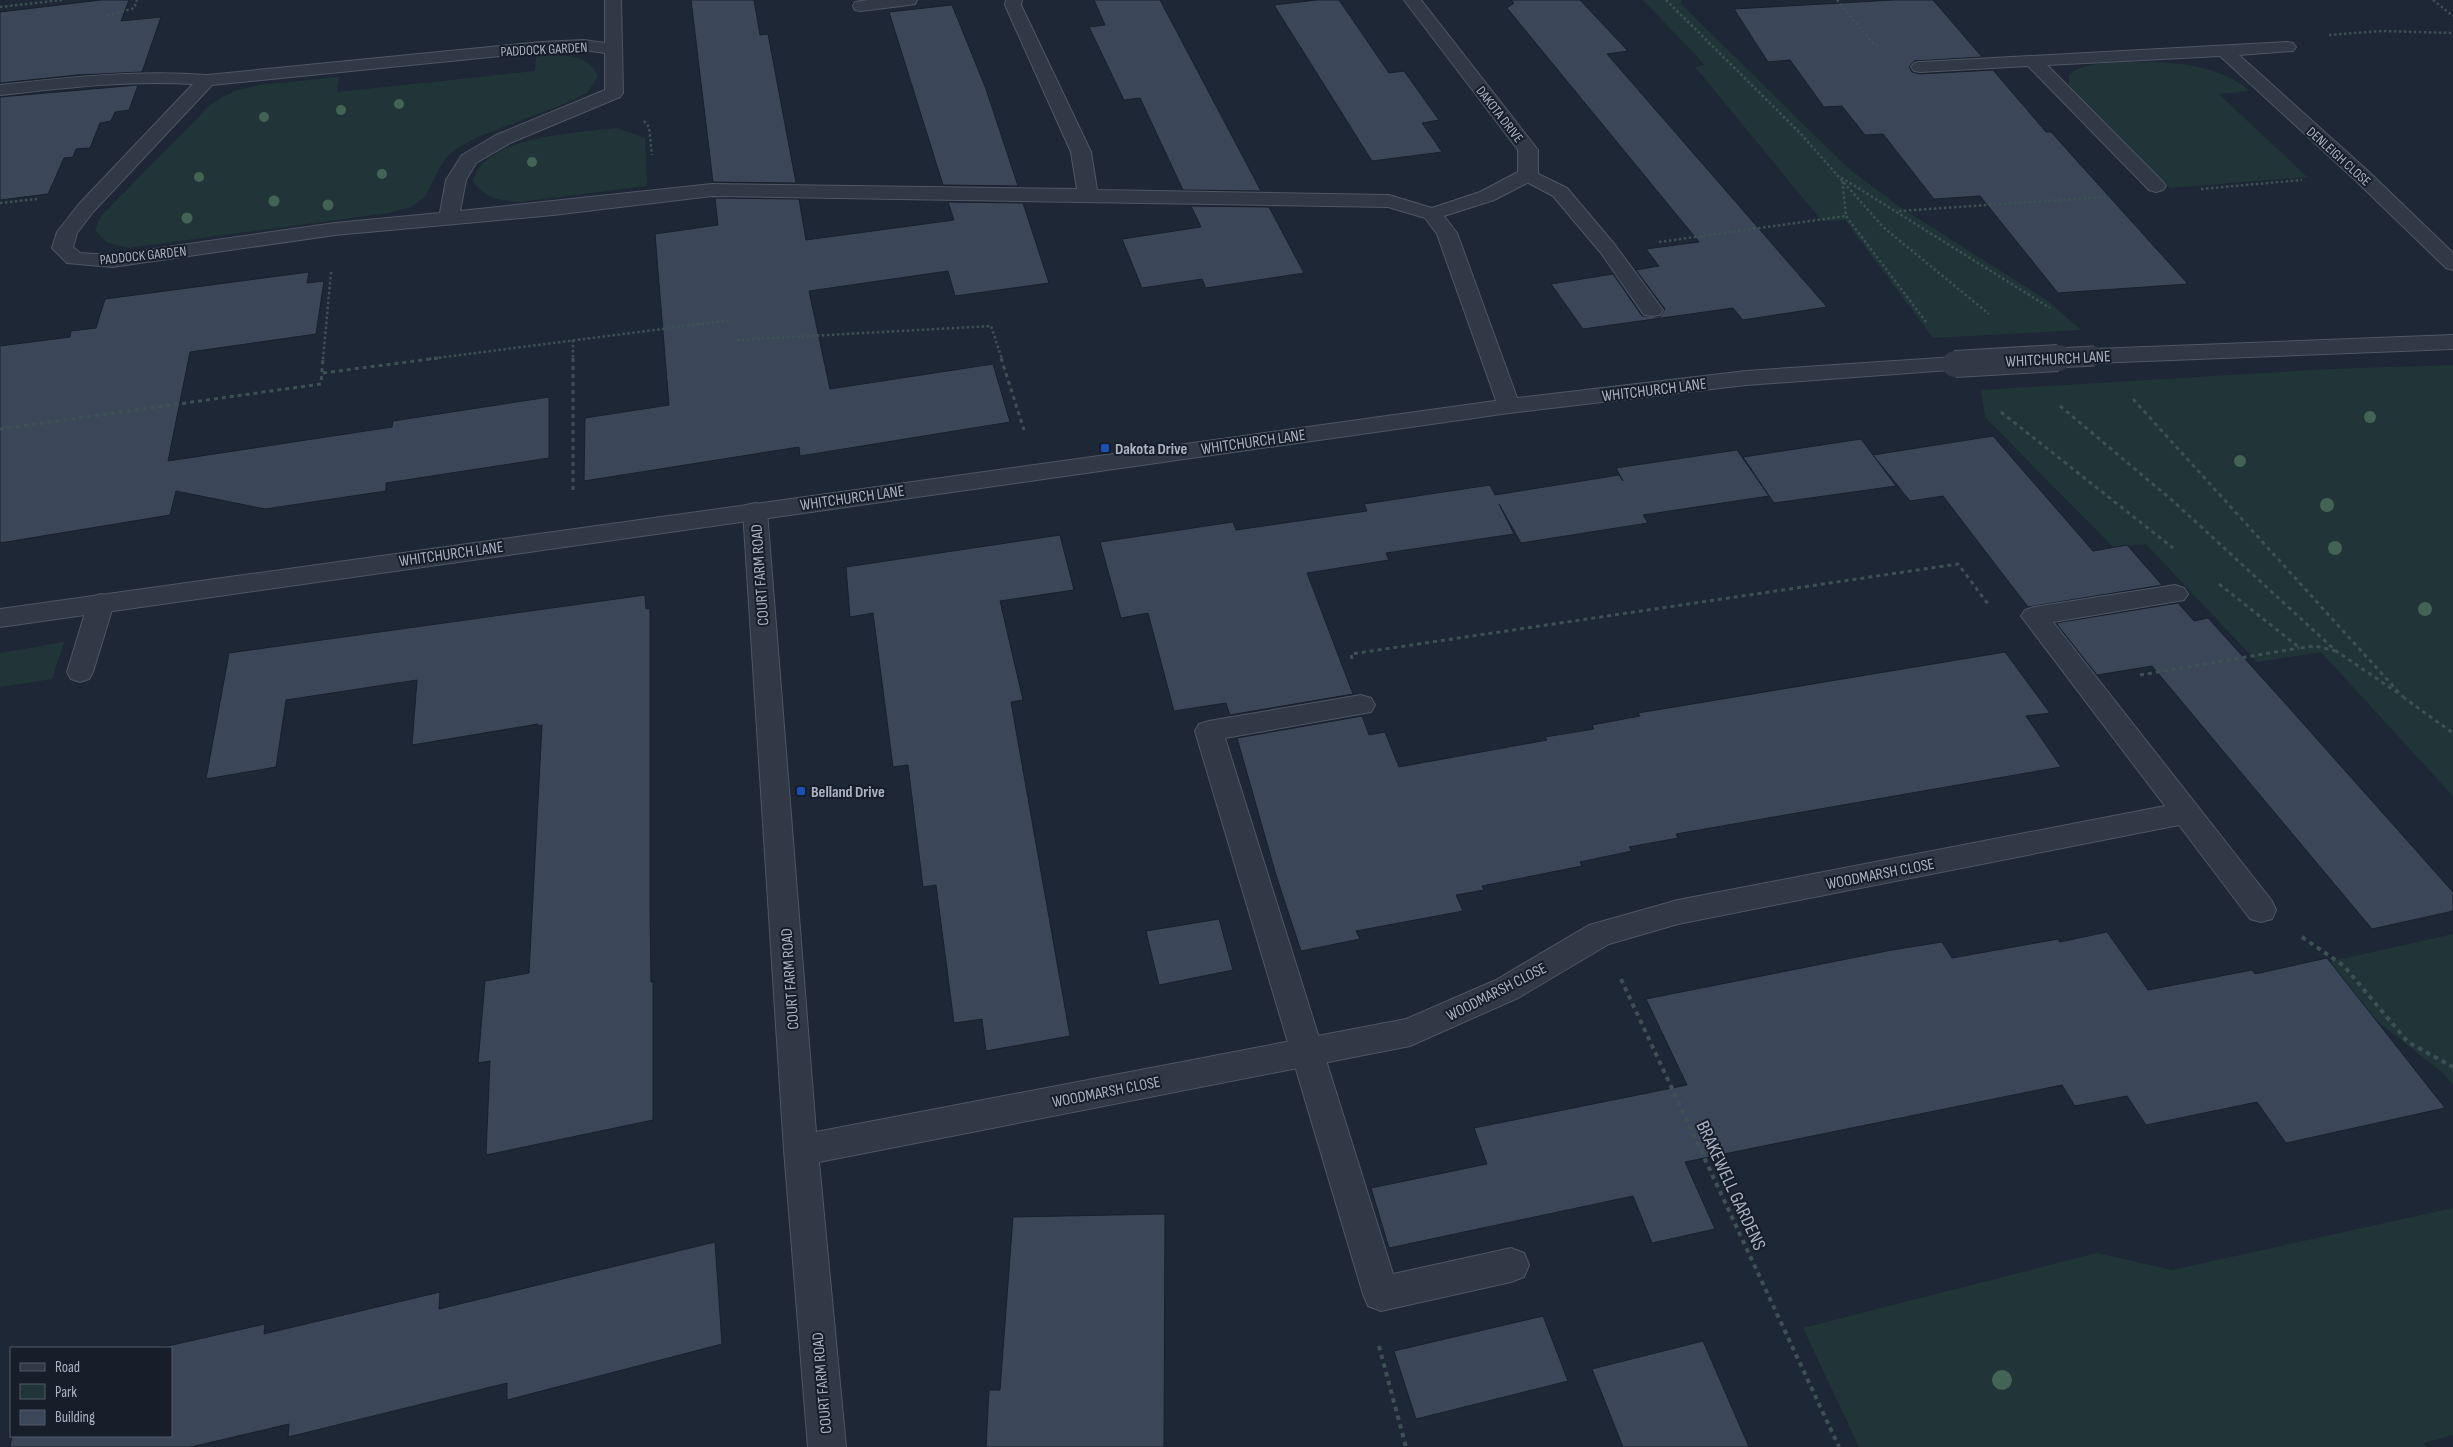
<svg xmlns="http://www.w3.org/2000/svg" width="2453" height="1447" font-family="'Sofia Sans Condensed',sans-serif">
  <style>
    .green { fill: #213538 }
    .building { fill: #3b4759; stroke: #19202c }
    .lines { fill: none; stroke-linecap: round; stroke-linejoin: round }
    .service-casing { stroke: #4f5664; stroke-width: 2 }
    .minor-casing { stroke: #4f5664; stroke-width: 2 }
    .tertiary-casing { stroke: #4f5664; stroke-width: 2 }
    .path-far2 { stroke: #3d5154; stroke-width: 2.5; stroke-dasharray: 2.5 2.5; stroke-linecap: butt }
    .path-far1 { stroke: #3d5154; stroke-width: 3; stroke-dasharray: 4 4; stroke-linecap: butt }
    .path { stroke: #3d5154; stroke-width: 4; stroke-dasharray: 4.5 4.5; stroke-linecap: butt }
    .service { fill: #313946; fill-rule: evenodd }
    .minor { fill: #313946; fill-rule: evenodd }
    .tertiary { fill: #313946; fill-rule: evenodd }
    .tertiary-bridge-far1-casing { stroke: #4f5664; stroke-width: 21; stroke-linecap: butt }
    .tertiary-bridge-casing { stroke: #4f5664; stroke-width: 28; stroke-linecap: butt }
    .tertiary-bridge-far1 { stroke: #313946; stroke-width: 19 }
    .tertiary-bridge { stroke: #313946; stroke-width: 26 }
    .tree { fill: #436355 }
    .transit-dot { fill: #1a4fb4; stroke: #171e2a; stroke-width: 2 }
    .labels { text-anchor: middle; stroke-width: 4; stroke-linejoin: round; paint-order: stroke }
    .far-street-label { font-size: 14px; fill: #abb3c4; stroke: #171e2a }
    .street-label { font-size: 16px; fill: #abb3c4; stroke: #171e2a }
    .poi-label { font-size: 16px; font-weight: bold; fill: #abb3c4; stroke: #171e2a; text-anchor: start }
    .near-street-label { font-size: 19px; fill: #abb3c4; stroke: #171e2a }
  </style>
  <rect width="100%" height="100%" fill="#1e2735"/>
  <!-- green -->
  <g class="green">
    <polygon points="1643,0 1682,0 1681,4 1849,169 1900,207 2048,301 2081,330 1933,338 1845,220 1822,221 1695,67 1705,65"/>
    <path d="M549,55C569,56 590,55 598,77L587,93L564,104L480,136L459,147L448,156L440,167L425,197L411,207L389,213L128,248L106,242L95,230L101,216L210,105L223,97L235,91L259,85L339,77L337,92L535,71L536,56Z"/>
    <path d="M2151,62C2186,63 2223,68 2250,91L2219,94L2307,177L2170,188L2069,85V75C2085,59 2128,63 2151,62Z"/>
    <path d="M617,128L645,138L647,186L520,202C500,201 486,198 473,182C483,135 579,133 617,128Z"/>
    <polygon points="2453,365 2453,796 2321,652 2257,662 2146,544 2113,547 1985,417 1981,390 2329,369"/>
    <polygon points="64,642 52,679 0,687 0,653"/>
    <polygon points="2453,934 2453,1085 2443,1073 2376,1020 2328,962"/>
    <polygon points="2453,1208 2453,1435 2424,1443 2426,1447 1859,1447 1803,1328 2097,1253 2172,1270"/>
  </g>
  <!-- building -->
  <g class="building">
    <polygon points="101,0 129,0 121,21 161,17 142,72 77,75 0,83 0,12"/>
    <polygon points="691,0 754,0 760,35 768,34 796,183 713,182"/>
    <polygon points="1094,0 1160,0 1261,191 1183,190 1140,98 1124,100 1089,27 1105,25"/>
    <polygon points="1317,0 1339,0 1389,73 1404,71 1439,120 1422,123 1442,152 1372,161 1274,5"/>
    <polygon points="1511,0 1580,0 1628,51 1607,54 1827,307 1743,320 1733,308 1583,329 1551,284 1613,274 1642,316 1660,317 1665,309 1636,270 1659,266 1646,249 1699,242 1507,8 1514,3"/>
    <polygon points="1894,0 1933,0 1982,57 1914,61 1909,67 1912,72 1920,74 1993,70 2046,132 2051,132 2188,284 2058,293 1980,196 1934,199 1883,134 1865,135 1842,106 1824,107 1790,60 1768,62 1734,9"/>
    <polygon points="952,5 986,89 1018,186 943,185 889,12"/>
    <polygon points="138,85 129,110 115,112 111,121 100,123 90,148 76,149 73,157 64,158 48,194 0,200 0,97"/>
    <polygon points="715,198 799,199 806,240 954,220 948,202 1023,203 1049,283 955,296 948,271 809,291 830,389 993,364 1010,422 800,456 799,447 584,481 585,418 669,405 655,234 718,225"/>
    <polygon points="1191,206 1269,207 1304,273 1206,288 1202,279 1142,288 1122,239 1201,227"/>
    <polygon points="309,272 307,283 324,281 316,334 190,352 168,461 392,427 393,421 549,397 549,458 386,483 386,491 265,509 176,491 170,515 0,543 0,346 70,337 71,331 96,328 105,299"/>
    <polygon points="1993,436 2093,551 2127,545 2162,585 2028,607 1943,496 1910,501 1873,455"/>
    <polygon points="1861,439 1896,486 1774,503 1743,457"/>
    <polygon points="1737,450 1769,496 1643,515 1648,523 1521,543 1499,504 1514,534 1386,553 1389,560 1307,573 1353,694 1230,715 1226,703 1174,711 1148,613 1121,618 1100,542 1233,522 1236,530 1367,511 1364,504 1490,485 1495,495 1619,475 1623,481 1616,468"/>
    <polygon points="1060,535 1074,590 1000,601 1023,700 1011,702 1070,1036 986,1051 982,1019 954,1023 936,885 923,887 908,765 893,767 873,613 850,617 846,567"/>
    <polygon points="645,595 646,609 650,608 650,911 651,982 653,982 653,1120 486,1155 490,1061 478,1063 485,981 529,973 542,725 538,726 538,724 412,745 417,680 286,700 276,767 206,779 229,653"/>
    <polygon points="2178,603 2194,621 2208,618 2283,701 2453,892 2453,911 2372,929 2152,666 2097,675 2056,623"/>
    <polygon points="2005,652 2050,713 2026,716 2061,767 1676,834 1678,838 1629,847 1632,851 1580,862 1582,866 1482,886 1484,890 1456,895 1463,911 1356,931 1360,939 1301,951 1276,875 1237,738 1362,716 1369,735 1385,732 1399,767 1547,740 1545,737 1594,729 1592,725 1640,716 1638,713"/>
    <polygon points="1219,919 1233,970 1159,985 1146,931"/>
    <polygon points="2107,932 2148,990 2252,970 2255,974 2327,958 2445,1108 2286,1143 2257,1102 2146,1125 2127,1096 2075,1106 2062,1085 1685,1162 1715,1229 1652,1243 1633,1196 1389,1248 1371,1188 1487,1164 1474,1128 1687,1085 1646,999 1892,950 1942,942 1952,958 2058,939 2060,942"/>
    <polygon points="1165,1214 1164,1447 986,1447 989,1390 1000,1390 1013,1217"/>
    <polygon points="715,1242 722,1344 507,1400 507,1383 288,1437 289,1424 191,1447 10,1447 12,1436 171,1436 171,1348 159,1348 265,1324 264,1334 440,1292 439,1309"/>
    <polygon points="1543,1316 1568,1381 1416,1419 1394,1351"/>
    <polygon points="1703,1341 1749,1447 1623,1447 1592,1369"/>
  </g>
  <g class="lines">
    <!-- service casing -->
    <g class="service-casing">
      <g id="service">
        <polygon points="1528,169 1567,188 1615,245 1663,310 1660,315 1652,316 1644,315 1601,253 1553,196 1521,179 1518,175 1521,171"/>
        <polygon points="101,594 110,597 114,603 93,672 89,679 80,682 71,679 67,672 88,603 92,597"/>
        <polygon points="1361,695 1371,698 1375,705 1371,712 1225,738 1393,1274 1511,1248 1524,1253 1529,1265 1524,1277 1511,1282 1381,1311 1368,1306 1363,1294 1195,731 1199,724 1209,721"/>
      </g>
    </g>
    <!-- minor casing -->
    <g class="minor-casing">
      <g id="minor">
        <path d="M605,0H621L623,93L620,97L510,143L476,163L466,180L460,211L712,184L1077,189L1071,152L1005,5L1006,0H1022L1021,5L1091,152L1097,190L1389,195L1432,208L1480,192L1518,172V150L1404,0H1421L1538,150V175L1535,179L1494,200L1444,216L1457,233L1520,406L1517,411L1509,413L1501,411L1498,406L1437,234L1425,218L1388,207L712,196L553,215L335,235L112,267L67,263L52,248L57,232L79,204L193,84C128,80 64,88 0,95V85C69,77 137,70 207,75L541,42L584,40L605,43ZM584,50L605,53V90L496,135L462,155L446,180L440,213L335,223L112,255L80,253L73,247L77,233L93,212L212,85L541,52Z"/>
        <polygon points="917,0 915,4 909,5 861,11 855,10 853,6 855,2 868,0"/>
        <polygon points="2287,42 2293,43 2296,47 2293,51 2239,55 2368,171 2453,253 2453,270 2446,268 2354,179 2220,56 2047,65 2163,182 2166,186 2163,190 2156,192 2149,190 2028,66 1920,72 1914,71 1911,67 1914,63 1920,62"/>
        <polygon points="755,503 764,505 767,511 816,1132 1406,1019 1496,980 1589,925 1600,922 1678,900 2165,806 2021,616 2025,610 2034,607 2175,585 2184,588 2188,594 2184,600 2053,622 2272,901 2276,910 2272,919 2261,922 2250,919 2179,825 1678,924 1609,944 1518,998 1410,1046 819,1162 846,1447 808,1447 784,1150 743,511 746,505"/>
      </g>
    </g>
    <!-- tertiary casing -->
    <g class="tertiary-casing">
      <g id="tertiary">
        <polygon points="2453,335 2453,349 2094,363 2086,361 2083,356 2086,351 2094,349"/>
        <polygon points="1955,357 1963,359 1966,364 1963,369 1746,385 1509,413 0,627 0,609 1509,399 1746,371"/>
      </g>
    </g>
    <!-- path-far2 -->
    <g class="path-far2">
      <polyline points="1666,0 1801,134 1883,227 1989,314"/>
      <polyline points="1837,0 1873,43 1881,49"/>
      <polyline points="2433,0 2453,16"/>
      <polyline points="0,7 62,0"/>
      <polyline points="107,16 134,8 137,0"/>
      <polyline points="2329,35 2382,31 2453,33"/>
      <polyline points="644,121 649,127 652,155"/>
      <polyline points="2201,189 2302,180"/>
      <polyline points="0,203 37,199"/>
      <polyline points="1899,211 2105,197"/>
      <polyline points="1659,242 1846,216"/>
      <polyline points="1926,322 1846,216 1842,178 2050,308"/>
      <polyline points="573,340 573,359"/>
      <polyline points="737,340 991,326 1002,359"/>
      <polyline points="323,359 331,272"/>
      <polyline points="429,359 732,320"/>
    </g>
    <!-- path-far1 -->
    <g class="path-far1">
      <polyline points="573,358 573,492"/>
      <polyline points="1001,358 1024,430"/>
      <polyline points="323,373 438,358"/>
      <polyline points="2133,399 2403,697"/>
      <polyline points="2060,406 2173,501 2336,651 2398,693"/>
      <polyline points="2001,412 2173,548"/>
      <polyline points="0,429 321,384 323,358"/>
      <polyline points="2219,584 2300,648 2315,646 2336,651"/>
      <polyline points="1352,659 1351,654 1958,564 1988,604"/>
      <polyline points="2140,675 2299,648"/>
      <polyline points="2403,697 2453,733"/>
    </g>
    <!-- path -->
    <g class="path">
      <polyline points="2302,937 2344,966 2408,1042 2453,1067"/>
      <polyline points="1621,979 1839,1447"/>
      <polyline points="1379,1346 1406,1447"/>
    </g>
    <!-- service -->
    <use href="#service" class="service"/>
    <!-- minor -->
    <use href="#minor" class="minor"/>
    <!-- tertiary -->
    <use href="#tertiary" class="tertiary"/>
    <!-- tertiary-bridge-far1 casing -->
    <g class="tertiary-bridge-far1-casing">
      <polyline id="tertiary-bridge-far1" points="2036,359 2094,356"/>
    </g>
    <!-- tertiary-bridge casing -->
    <g class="tertiary-bridge-casing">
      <polyline id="tertiary-bridge" points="1955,364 2058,358"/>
    </g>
    <!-- tertiary-bridge-far1 -->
    <use href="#tertiary-bridge-far1" class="tertiary-bridge-far1"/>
    <!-- tertiary-bridge -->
    <use href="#tertiary-bridge" class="tertiary-bridge"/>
  </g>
  <!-- trees -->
  <g class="tree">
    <circle cx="399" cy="104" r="5"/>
    <circle cx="341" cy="110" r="5"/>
    <circle cx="264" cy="117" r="5"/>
    <circle cx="532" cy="162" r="5"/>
    <circle cx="382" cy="174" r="5"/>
    <circle cx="199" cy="177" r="5"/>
    <circle cx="274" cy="201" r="5.5"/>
    <circle cx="328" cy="205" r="5.5"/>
    <circle cx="187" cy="218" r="5.5"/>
    <circle cx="2370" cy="417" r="6"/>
    <circle cx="2240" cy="461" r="6"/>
    <circle cx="2327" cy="505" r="7"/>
    <circle cx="2335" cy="548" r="7"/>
    <circle cx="2425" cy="609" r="7"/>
    <circle cx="2002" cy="1380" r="10"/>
  </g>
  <!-- markers -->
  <g class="transit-dot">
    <rect x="1100" y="443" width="10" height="10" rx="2.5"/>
    <rect x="796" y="786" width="10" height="10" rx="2.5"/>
  </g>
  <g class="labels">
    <!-- far-street labels -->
    <g class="far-street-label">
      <text transform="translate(544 49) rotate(-3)" y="5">PADDOCK GARDEN</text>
      <text transform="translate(1500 114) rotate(52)" y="5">DAKOTA DRIVE</text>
      <text transform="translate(2339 156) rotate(42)" y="5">DENLEIGH CLOSE</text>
      <text transform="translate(143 255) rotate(-6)" y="5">PADDOCK GARDEN</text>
    </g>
    <!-- street labels -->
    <g class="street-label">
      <text transform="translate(2058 358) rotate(-3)" y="6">WHITCHURCH LANE</text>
      <text transform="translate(1654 389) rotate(-7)" y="6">WHITCHURCH LANE</text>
      <text transform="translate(1253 441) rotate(-8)" y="6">WHITCHURCH LANE</text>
      <text transform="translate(852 497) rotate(-8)" y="6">WHITCHURCH LANE</text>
      <text transform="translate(451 553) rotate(-8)" y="6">WHITCHURCH LANE</text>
      <text transform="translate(759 575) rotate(-94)" y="6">COURT FARM ROAD</text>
      <text transform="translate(1880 873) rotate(-11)" y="6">WOODMARSH CLOSE</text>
      <text transform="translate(789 979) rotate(-94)" y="6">COURT FARM ROAD</text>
      <text transform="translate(1496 991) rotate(-27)" y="6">WOODMARSH CLOSE</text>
      <text transform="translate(1106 1091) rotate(-11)" y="6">WOODMARSH CLOSE</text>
      <text transform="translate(821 1383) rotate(-95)" y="6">COURT FARM ROAD</text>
    </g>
    <!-- poi labels -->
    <g class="poi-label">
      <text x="1115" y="454">Dakota Drive</text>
      <text x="811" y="797">Belland Drive</text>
    </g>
    <!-- near-street labels -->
    <g class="near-street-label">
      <text transform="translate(1732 1185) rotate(65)" y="7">BRAKEWELL GARDENS</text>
    </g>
  </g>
  <!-- legend -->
  <rect x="10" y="1347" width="162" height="90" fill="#171e2a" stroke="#525a68"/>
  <rect x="20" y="1363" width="25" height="8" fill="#313946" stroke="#525a68"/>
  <text x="55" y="1372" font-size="15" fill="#abb3c4">Road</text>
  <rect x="20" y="1384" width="25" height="15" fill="#213538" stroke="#525a68"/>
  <text x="55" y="1397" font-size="15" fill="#abb3c4">Park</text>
  <rect x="20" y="1410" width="25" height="15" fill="#3b4759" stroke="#525a68"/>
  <text x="55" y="1422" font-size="15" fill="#abb3c4">Building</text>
</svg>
